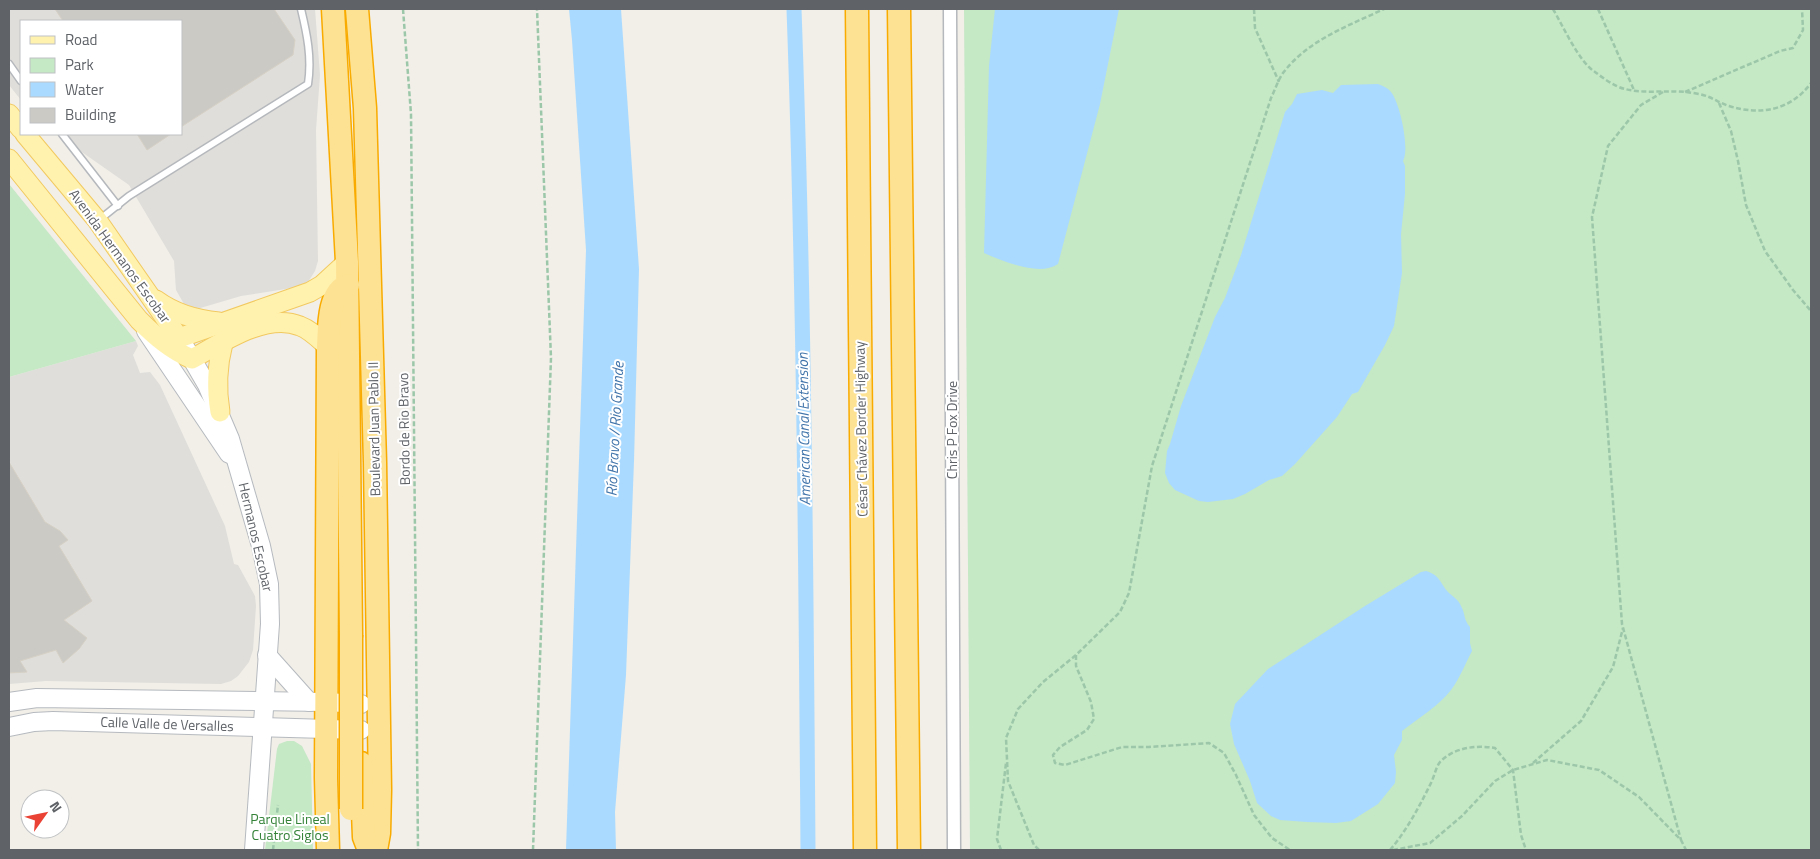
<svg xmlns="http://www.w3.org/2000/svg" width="1820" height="859" font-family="'Titillium Web',sans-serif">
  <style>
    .industrial { fill: #e0deda }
    .green { fill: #c5e8c5 }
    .water { fill: #aadaff }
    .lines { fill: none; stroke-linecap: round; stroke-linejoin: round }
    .canal { stroke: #aadaff; stroke-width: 15 }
    .building { fill: #cccac5; stroke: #d6d1c6 }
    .lane-casing { stroke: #b5b8bc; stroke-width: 9 }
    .street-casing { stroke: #b5b8bc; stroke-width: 15 }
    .secondary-casing { stroke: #b6babf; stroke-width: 20 }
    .primary-casing { stroke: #f2c960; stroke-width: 21 }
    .highway-casing { stroke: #f9ab00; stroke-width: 25 }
    .path { stroke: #9cc7a9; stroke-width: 2.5; stroke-dasharray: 5 2.5; stroke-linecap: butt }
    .lane { stroke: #fff; stroke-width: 6 }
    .street { stroke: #fff; stroke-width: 12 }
    .secondary { stroke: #fff; stroke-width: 18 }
    .primary { stroke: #fff2af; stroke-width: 19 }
    .highway { stroke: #fde293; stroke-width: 22 }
    .highway-bridge-casing { stroke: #f9ab00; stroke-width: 25; stroke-linecap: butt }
    .highway-bridge { stroke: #fde293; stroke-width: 22 }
    .labels { text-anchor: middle; stroke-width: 4; stroke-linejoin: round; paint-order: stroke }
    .street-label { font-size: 14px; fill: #5f6368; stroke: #fff }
    .park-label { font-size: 14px; fill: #348238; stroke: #fff }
    .water-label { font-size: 15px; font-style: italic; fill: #4174aa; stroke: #fff }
  </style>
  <rect width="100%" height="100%" fill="#f1efe8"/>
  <!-- industrial -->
  <g class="industrial">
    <polygon points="9,9 315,9 320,75 316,130 318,261 315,271 308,282 298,287 241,296 197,309 184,304 176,290 174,261 129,185 56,134 181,134 181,21 21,21 21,100 9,85"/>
    <polygon points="136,341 138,346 133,355 140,373 150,372 160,385 225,526 234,564 238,565 255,596 256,606 253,650 249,662 238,676 231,681 221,684 46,681 9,684 9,377"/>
  </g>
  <!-- green -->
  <g class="green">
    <polygon points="964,9 1811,9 1811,850 970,850"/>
    <polygon points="9,184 136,341 9,377"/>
    <polygon points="287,741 294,741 302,746 311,764 313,850 265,850 277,749 279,744"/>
  </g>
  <!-- water -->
  <g class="water">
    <polygon points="569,9 621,9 639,269 634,461 626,675 615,812 616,850 566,850 586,250 572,40"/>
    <path d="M995,9H1119L1100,104L1058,264C1039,277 1003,261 984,253L989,66Z"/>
    <path d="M1378,84C1383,86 1388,88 1391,92C1400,103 1410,149 1403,161L1405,166V194L1401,234L1402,273L1394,326L1385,345L1358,392L1352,394L1337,417L1295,464L1282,476L1269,480L1245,494L1233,499L1208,502L1199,501L1175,490L1169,483L1165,473L1167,451L1170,444L1181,406L1215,317L1225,298L1241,255L1285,112L1292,104L1297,94L1322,90L1333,93L1341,85Z"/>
    <path d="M1426,571C1440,575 1440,583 1448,592C1453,597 1458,599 1461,606C1466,615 1463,619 1470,627V643L1472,651C1465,664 1460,678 1451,690C1440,705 1417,719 1402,731V740L1394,755L1396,772L1395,783L1378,804L1351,821L1336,823L1307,822L1280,820L1271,816L1257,803L1250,781L1234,744L1230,724L1235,704L1268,669L1365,606L1421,572Z"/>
  </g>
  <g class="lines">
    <!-- canal -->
    <path class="canal" d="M794,9C804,289 806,570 808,850"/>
  </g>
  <!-- building -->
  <g class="building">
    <polygon points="55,9 274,9 295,40 293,55 181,127 181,21 63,21"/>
    <polygon points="137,134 171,134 147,150"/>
    <polygon points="9,462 45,522 60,531 68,540 59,546 92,601 64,620 87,638 79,649 63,663 56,650 20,661 27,672 9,673"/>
  </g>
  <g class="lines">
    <!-- lane casing -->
    <g class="lane-casing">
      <g id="lane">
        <polyline points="9,64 21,81"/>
        <polyline points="62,134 118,206"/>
        <path d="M99,220L129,196L308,84C312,58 307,34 301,9"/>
      </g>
    </g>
    <!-- street casing -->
    <g class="street-casing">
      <polyline id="street" points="950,9 954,850"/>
    </g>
    <!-- secondary casing -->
    <g class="secondary-casing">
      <g id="secondary">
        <polyline points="146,331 229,454"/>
        <polyline points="185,347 207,385 230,439 261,546 269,584 270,624 254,850"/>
        <polyline points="267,655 309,702"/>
        <polyline points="9,702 37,698 326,702 361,704"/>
        <polyline points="9,727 34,722 53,721 361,730"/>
      </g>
    </g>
    <!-- primary casing -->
    <g class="primary-casing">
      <g id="primary">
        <polyline points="9,114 21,129"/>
        <polyline points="25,134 97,220 179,338 310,292 322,285 347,262"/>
        <path d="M9,159L139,320C156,337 171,350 192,359C221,343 266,312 300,326C311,330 319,339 328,347"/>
        <path d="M156,300C175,314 196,320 219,322"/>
        <path d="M220,412C216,388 217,366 223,343"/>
      </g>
    </g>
    <!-- highway casing -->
    <g class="highway-casing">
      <g id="highway">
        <polyline points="333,9 347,262 351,635"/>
        <polyline points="357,9 365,108 375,462 380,790 379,833 376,850"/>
        <polyline points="857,9 865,850"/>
        <polyline points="899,9 909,850"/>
        <polyline points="361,763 364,837 369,850"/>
        <path d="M328,850L326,778L328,347C329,329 328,291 348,285"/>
      </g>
    </g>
    <!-- path -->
    <g class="path">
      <polyline points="403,9 411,114 418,850"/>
      <polyline points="1254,9 1255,28 1279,82"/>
      <path d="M1553,9C1563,26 1579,62 1595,72C1603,78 1615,87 1625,89C1645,94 1666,90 1686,92C1693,93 1702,94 1709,97C1716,100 1722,104 1729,106C1761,116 1791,110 1811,83"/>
      <polyline points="1598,9 1634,90"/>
      <polyline points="1663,92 1641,105 1608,146 1592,217 1622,624 1681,840"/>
      <polyline points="1685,92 1780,51 1793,48 1803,30 1802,9"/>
      <polyline points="1719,103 1731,131 1738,161 1746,205 1765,251 1793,290 1811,311"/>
      <polyline points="1076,655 1076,666 1091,702 1094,719 1087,730 1060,747 1053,755 1055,763 1065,765 1122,747 1149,747 1209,743 1224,753 1236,775 1254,815 1272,838 1290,850"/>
      <polyline points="1533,763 1581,721 1613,667 1623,628"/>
      <polyline points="273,850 278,805"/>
      <polyline points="533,850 551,358 537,9"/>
      <polyline points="1001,850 997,839 1006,763"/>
      <path d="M1039,850L1034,845L1008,781L1006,738L1018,709L1043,682L1076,655L1120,612L1129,593L1152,466L1271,98C1275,90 1278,80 1283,73C1308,40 1348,26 1384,9"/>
      <path d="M1390,850C1407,830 1419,807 1431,783C1434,777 1436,767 1440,762C1454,747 1477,745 1495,748L1513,770L1521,835L1526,850"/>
      <polyline points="1393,850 1430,843 1462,816 1495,781 1513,770 1547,760 1599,770 1639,797 1681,840 1686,850"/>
    </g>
    <!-- lane -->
    <use href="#lane" class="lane"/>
    <!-- street -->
    <use href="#street" class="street"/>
    <!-- secondary -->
    <use href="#secondary" class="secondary"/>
    <!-- primary -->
    <use href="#primary" class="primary"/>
    <!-- highway -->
    <use href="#highway" class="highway"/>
    <!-- highway-bridge casing -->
    <g class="highway-bridge-casing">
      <polyline id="highway-bridge" points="351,635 351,809"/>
    </g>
    <!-- highway-bridge -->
    <use href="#highway-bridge" class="highway-bridge"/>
  </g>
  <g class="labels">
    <!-- street labels -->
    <g class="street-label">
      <text transform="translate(120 256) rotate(54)" y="5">Avenida Hermanos Escobar</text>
      <text transform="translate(374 429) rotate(-91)" y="5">Boulevard Juan Pablo II</text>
      <text transform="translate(404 429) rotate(-91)" y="5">Bordo de Rio Bravo</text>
      <text transform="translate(861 429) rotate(-91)" y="5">César Chávez Border Highway</text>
      <text transform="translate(952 430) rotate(-90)" y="5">Chris P Fox Drive</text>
      <text transform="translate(256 537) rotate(77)" y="5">Hermanos Escobar</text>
      <text transform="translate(167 724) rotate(2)" y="5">Calle Valle de Versalles</text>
    </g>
    <!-- park labels -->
    <g class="park-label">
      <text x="290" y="824">Parque Lineal<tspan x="290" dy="16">Cuatro Siglos</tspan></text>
    </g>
    <!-- water labels -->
    <g class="water-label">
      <text transform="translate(615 429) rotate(-87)" y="5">Río Bravo / Rio Grande</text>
      <text transform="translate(804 429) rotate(-91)" y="5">American Canal Extension</text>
    </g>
  </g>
  <!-- border -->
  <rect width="1820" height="859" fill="none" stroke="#5f6368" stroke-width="20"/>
  <!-- legend -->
  <rect x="20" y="20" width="162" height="115" fill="#ffffff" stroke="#bfc1c3"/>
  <rect x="30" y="36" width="25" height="8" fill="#fff2af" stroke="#bfc1c3"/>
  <text x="65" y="45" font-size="15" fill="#5f6368">Road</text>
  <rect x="30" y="58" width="25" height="15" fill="#c5e8c5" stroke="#bfc1c3"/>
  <text x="65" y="70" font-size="15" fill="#5f6368">Park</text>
  <rect x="30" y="82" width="25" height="15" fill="#aadaff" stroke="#bfc1c3"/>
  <text x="65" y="95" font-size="15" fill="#5f6368">Water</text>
  <rect x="30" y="108" width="25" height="15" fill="#cccac5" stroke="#bfc1c3"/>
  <text x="65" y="120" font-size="15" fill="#5f6368">Building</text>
  <!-- north arrow -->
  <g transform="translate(45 814) rotate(57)"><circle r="24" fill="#ffffff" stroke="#bfc1c3"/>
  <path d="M0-4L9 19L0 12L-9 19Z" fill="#ea4335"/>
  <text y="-8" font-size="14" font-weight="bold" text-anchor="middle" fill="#5f6368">N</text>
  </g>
</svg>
